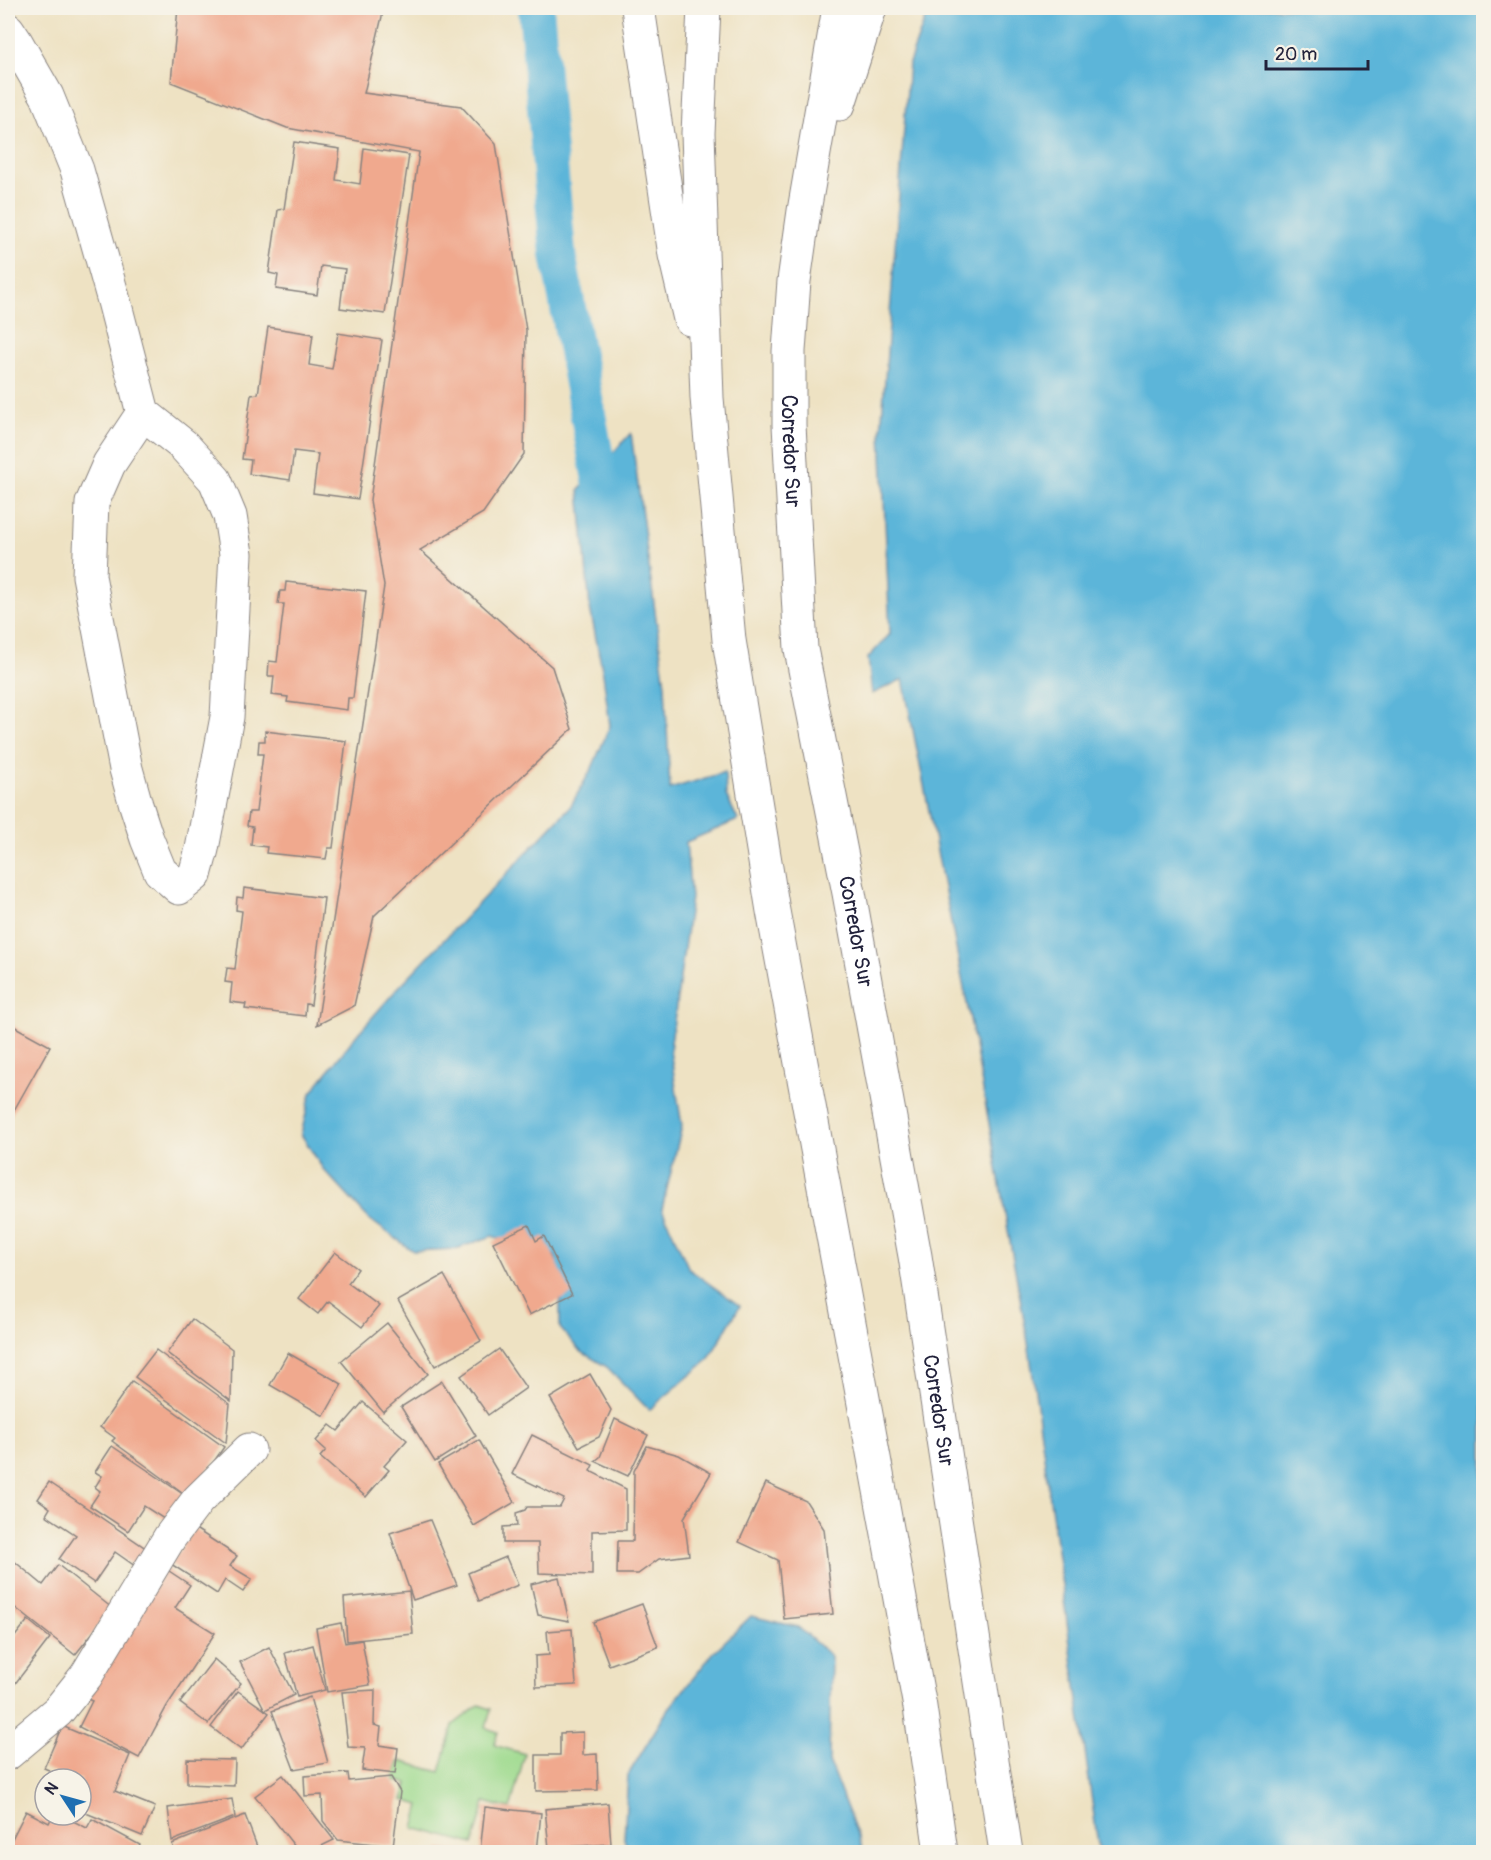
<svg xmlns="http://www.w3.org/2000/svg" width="1491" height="1860" font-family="Pangolin,sans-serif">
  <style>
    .green { fill: #9eda8e; stroke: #607e64; stroke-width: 1.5 }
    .water { fill: #5cb5d9; stroke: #3f6c8a; stroke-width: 1.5 }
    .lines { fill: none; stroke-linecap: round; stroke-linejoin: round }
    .canal { stroke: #5cb5d9; stroke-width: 36 }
    .building { fill: #f0a98e }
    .minor-casing { stroke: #88827f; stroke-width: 35 }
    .highway-casing { stroke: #88827f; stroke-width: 35 }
    .minor { stroke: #fff; stroke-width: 33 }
    .highway { stroke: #fff; stroke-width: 33 }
    .labels { text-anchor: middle; stroke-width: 5; stroke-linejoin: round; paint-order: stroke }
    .street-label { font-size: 21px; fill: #22223b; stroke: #f7f3e8 }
  </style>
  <rect width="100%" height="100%" fill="#f7f3e8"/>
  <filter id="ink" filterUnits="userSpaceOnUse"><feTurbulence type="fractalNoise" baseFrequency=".0167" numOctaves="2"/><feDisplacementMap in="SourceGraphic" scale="12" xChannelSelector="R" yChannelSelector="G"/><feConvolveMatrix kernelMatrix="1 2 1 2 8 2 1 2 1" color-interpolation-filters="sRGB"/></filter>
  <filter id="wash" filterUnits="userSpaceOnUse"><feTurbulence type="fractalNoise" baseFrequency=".008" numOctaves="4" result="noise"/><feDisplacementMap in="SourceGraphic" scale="24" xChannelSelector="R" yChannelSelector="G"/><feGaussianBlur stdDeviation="1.35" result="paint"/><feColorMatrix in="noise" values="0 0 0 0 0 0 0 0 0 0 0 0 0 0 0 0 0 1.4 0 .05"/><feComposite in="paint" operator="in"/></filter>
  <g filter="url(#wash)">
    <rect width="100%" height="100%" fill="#eee2c3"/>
    <!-- green -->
    <polygon class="green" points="479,1705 491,1709 486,1728 498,1732 494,1745 525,1754 510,1809 485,1802 473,1844 414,1828 420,1805 403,1800 408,1784 395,1780 395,1774 400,1761 440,1772 453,1725"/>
    <!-- water -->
    <g class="water">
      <polygon points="929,8 1483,8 1483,1852 1099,1852 1029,1348 973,1034 903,679 872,694 868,658 890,634 881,432 909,63"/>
      <polygon points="631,433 665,685 670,789 725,772 726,795 738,820 686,842 691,898 670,1050 682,1126 662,1209 689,1269 740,1306 708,1360 649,1410 607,1367 580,1351 560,1328 560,1290 555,1256 492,1236 456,1249 413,1251 369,1219 323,1169 301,1134 311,1093 354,1038 398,988 570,807 592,768 610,726 603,674 590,608 579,490"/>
      <polygon points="751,1616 798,1627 831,1656 829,1762 864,1852 629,1852 624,1839 628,1775 667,1711 714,1652"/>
    </g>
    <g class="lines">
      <!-- canal -->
      <polyline class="canal" points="536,8 558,254 607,517"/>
    </g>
    <g id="blocks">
      <!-- building -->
      <g class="building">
        <polygon points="178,8 384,8 364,93 461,106 496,144 526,330 524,454 483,513 420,550 552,667 572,729 374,916 354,1006 317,1025 384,586 370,500 419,152 287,128 171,82"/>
        <polygon points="294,142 340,149 336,180 360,184 364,148 409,155 385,314 340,308 345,269 321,266 317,295 276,289 278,275 269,273 278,210 284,209"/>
        <polygon points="268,327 313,334 309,365 332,369 338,333 382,340 358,499 313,493 318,454 294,451 290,480 249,474 251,460 242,459 251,395 258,394"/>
        <polygon points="286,582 366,591 353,698 348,698 347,710 287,702 288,697 272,695 274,676 268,676 269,661 277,662 284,604 278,604 280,591 285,591"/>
        <polygon points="265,731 346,741 333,848 328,848 326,859 266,853 267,847 251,845 253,827 247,826 249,812 256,812 263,754 258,754 259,741 265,741"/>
        <polygon points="244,888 324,898 311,1005 306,1004 305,1016 245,1009 246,1004 230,1002 232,983 225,982 227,968 235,969 242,911 236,910 237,897 243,898"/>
        <polygon points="8,1023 50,1046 8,1121"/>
        <polygon points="529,1225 536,1241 544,1236 572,1294 529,1315 493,1242"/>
        <polygon points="335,1252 358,1269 348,1283 379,1306 362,1327 328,1301 318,1314 299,1299"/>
        <polygon points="444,1275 481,1341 435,1366 398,1301"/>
        <polygon points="192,1319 232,1349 231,1401 167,1353"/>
        <polygon points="387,1323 428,1374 383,1412 341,1361"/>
        <polygon points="499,1349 526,1388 488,1415 461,1376"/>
        <polygon points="156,1350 230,1404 226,1443 135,1377"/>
        <polygon points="288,1353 342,1384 324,1416 270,1385"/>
        <polygon points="590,1374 611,1410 599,1437 579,1447 550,1398"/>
        <polygon points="132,1381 224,1447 189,1497 112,1441 115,1438 100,1427"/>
        <polygon points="442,1381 476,1436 435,1462 401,1407"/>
        <polygon points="363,1402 407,1440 384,1466 389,1470 366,1497 320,1457 326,1450 316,1441 330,1425 338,1431"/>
        <polygon points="615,1419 648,1435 628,1476 595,1461 600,1457"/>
        <polygon points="532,1435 593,1465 590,1471 626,1489 626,1530 592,1531 592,1575 539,1573 538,1543 503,1543 503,1527 517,1526 516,1513 525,1510 527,1507 560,1507 564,1499 512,1474"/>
        <polygon points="479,1440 515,1502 474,1526 438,1464"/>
        <polygon points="112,1446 187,1497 170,1523 144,1506 128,1531 90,1506 100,1491 95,1487 102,1476 95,1472"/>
        <polygon points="647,1446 679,1455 711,1473 684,1518 689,1555 659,1559 638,1574 617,1574 618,1541 633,1541 634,1471"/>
        <polygon points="49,1482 147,1549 135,1566 115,1552 94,1583 59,1559 76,1535 46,1515 50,1508 38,1499"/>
        <polygon points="766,1483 806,1501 824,1529 833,1614 784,1619 778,1560 739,1542"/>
        <polygon points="430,1520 457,1585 413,1600 390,1533"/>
        <polygon points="194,1528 237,1556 230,1566 252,1579 243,1592 225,1580 217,1594 171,1564"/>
        <polygon points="8,1556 43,1585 58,1565 112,1608 75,1655 8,1602"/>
        <polygon points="506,1557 518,1585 479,1601 468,1573"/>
        <polygon points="166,1569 190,1585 175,1608 215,1633 167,1706 139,1758 79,1727 92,1701 87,1699"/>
        <polygon points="559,1577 569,1621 538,1615 531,1584"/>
        <polygon points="409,1591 413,1634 347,1641 344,1598"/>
        <polygon points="642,1604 658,1647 609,1665 593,1622"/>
        <polygon points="28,1620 50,1638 14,1685 8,1680 8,1635 13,1639"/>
        <polygon points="341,1623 345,1643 362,1640 370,1685 327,1692 316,1628"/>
        <polygon points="572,1629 576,1685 536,1687 535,1656 549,1655 547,1631"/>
        <polygon points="313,1645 325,1690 297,1697 285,1653"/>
        <polygon points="269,1647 294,1695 265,1710 240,1662"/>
        <polygon points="214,1659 241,1683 208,1724 180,1703"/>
        <polygon points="375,1690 374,1725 381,1727 379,1745 398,1748 395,1774 362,1770 365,1748 348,1747 342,1692"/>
        <polygon points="238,1691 269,1713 241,1750 211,1727"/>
        <polygon points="310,1697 328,1763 294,1769 272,1711"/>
        <polygon points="62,1726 130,1755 115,1791 155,1807 142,1836 81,1811 81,1779 70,1779 44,1768"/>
        <polygon points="583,1732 583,1755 597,1754 598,1790 536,1791 536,1755 560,1755 560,1733"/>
        <polygon points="187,1759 235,1760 234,1786 187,1784"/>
        <polygon points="348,1773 349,1781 391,1777 400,1792 393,1846 338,1840 323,1821 322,1795 305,1796 304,1776"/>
        <polygon points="283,1775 334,1840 309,1852 299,1852 255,1796"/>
        <polygon points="232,1799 235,1817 172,1841 168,1808"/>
        <polygon points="608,1803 611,1844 549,1848 545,1809"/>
        <polygon points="485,1807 541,1813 537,1852 480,1852"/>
        <polygon points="26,1811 49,1823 53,1815 61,1815 87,1828 92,1819 140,1845 136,1852 8,1852 8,1847"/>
        <polygon points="245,1815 259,1852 175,1852 172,1844"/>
        <polygon points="439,1849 463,1851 463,1852 439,1852"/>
      </g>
    </g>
  </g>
  <g filter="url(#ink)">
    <use href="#blocks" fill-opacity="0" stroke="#88827f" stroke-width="1.5"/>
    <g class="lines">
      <!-- minor casing -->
      <g class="minor-casing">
        <g id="minor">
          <polyline points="8,30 16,42 47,96 77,170 114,301 143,413 183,445 215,480 230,516 236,554 227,717 202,849 195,875 179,888 160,871 147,839 136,805 126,769 89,576 92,503 109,464 143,413"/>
          <polyline points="8,1753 58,1711 86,1676 170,1537 198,1500 249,1450"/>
        </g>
      </g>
      <!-- highway casing -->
      <g class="highway-casing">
        <g id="highway">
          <polyline points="638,8 675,255 690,319"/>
          <polyline points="704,8 698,133 707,398 729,640 773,911 920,1707 941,1852"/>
          <path id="s1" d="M839,8L804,211L794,281L789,351V425L801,649L849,893L915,1256L1006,1852"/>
          <polyline points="839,104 870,8"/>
        </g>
      </g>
      <!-- minor -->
      <use href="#minor" class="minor"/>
      <!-- highway -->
      <use href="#highway" class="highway"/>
    </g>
  </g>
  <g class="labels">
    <!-- street labels -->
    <g class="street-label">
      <text dy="7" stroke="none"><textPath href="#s1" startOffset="447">Corredor Sur</textPath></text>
      <text dy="7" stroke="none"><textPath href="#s1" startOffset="933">Corredor Sur</textPath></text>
      <text dy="7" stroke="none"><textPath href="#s1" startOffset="1419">Corredor Sur</textPath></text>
    </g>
  </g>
  <!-- margin -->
  <rect width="1491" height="1860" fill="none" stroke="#f7f3e8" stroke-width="30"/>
  <!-- north arrow -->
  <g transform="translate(63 1797) rotate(306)"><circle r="28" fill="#f7f3e8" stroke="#a29fa3" stroke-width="1.5"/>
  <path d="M0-4.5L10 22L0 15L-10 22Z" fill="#1f6fb2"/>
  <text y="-9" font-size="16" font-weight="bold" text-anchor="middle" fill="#22223b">N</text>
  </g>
  <!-- scale -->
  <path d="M1266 60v9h102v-9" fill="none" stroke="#22223b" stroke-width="3"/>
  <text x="1275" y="60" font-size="18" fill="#22223b" stroke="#f7f3e8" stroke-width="4.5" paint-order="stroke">20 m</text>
</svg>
